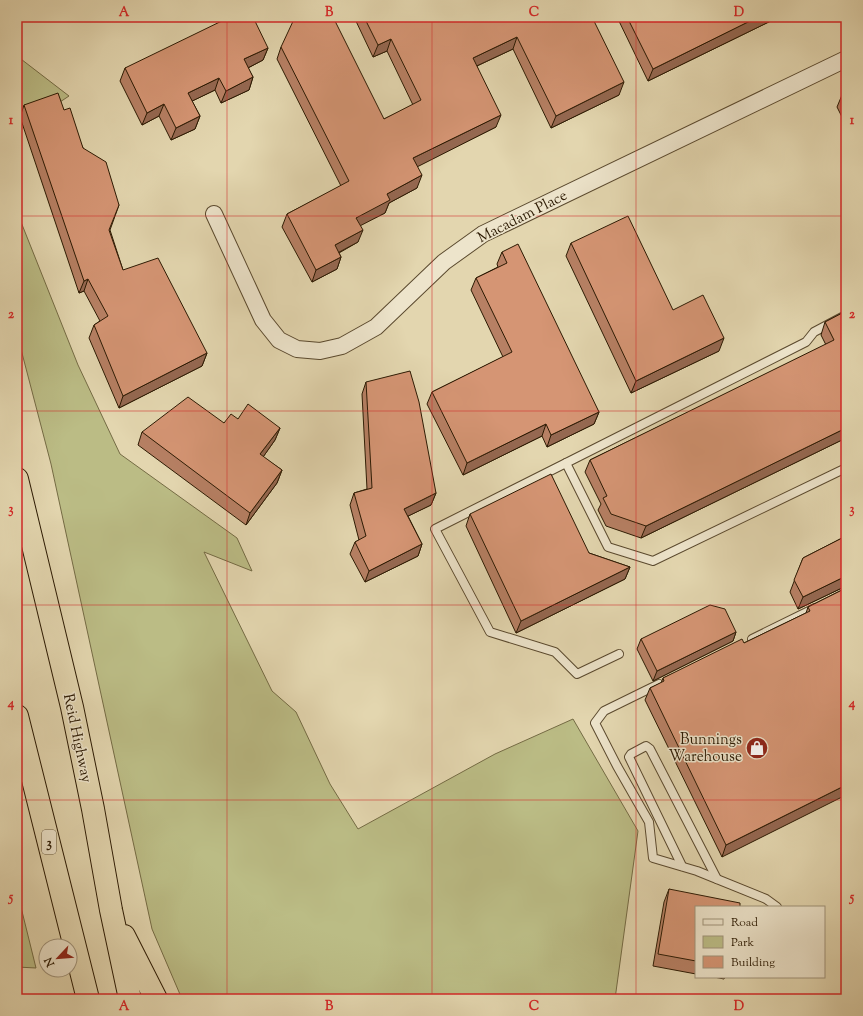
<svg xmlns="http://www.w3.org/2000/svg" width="863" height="1016" font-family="'Sorts Mill Goudy',serif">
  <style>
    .green { fill: #bbbc85; stroke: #746b44 }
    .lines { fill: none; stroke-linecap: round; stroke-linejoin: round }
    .lane-casing { stroke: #5a492e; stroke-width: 10 }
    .street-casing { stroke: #5a492e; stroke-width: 18 }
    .highway-casing { stroke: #2c1a03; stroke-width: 24 }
    .lane { stroke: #ede4cb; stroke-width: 8 }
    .street { stroke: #ede4cb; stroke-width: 16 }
    .highway { stroke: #e3d6af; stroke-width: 22 }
    .wall { fill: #b78064; stroke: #2c1a03 }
    .shaded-wall { fill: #956851; stroke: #2c1a03 }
    .building { fill: #d59574; stroke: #2c1a03 }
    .grid { fill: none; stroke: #d62828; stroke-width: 1; stroke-opacity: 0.55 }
    .labels { text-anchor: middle; stroke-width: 3; stroke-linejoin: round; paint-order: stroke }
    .shield { fill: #ede4cb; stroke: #66573f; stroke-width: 1 }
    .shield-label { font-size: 14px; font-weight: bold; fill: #2c1a03 }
    .street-label { font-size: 15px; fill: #2c1a03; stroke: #ede4cb }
    .poi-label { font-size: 15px; fill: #2c1a03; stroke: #ede4cb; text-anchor: end }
    .neatline { fill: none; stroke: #d62828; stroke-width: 1.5 }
    .grid-label { font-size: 13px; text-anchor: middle; font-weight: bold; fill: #d62828 }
  </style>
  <rect width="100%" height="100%" fill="#e3d6af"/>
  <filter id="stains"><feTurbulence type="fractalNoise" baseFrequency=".005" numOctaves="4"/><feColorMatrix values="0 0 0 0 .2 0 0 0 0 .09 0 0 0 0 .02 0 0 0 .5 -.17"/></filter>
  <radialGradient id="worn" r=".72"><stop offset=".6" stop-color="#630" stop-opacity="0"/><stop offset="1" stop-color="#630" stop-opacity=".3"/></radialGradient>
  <!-- green -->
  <g class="green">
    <polygon points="17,56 69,96 54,106 17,119"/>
    <polygon points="17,212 78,365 120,454 237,538 252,571 204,552 272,691 296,712 330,784 358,829 495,754 573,719 638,831 615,999 182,999 152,929 51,464 17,334"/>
    <polygon points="17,891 36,968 17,967"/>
  </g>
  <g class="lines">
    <!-- lane casing -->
    <g class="lane-casing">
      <g id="lane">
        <polyline points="846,315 814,332 806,342 566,463 608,547 653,561 846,468"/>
        <polyline points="566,463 435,529 490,632 555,652 577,674 619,654"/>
        <polyline points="752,639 815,608"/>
        <polyline points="659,684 604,711 595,723 617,766 649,822 653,858 697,871 766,899 777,907"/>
        <polyline points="682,866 629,757 631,754 646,746 650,749 717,879"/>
      </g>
    </g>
    <!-- street casing -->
    <g class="street-casing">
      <polyline id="street" points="214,214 263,320 279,340 297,349 320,351 342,346 376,327 444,262 483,234 846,59"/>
    </g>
    <!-- highway casing -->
    <g class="highway-casing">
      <g id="highway">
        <polyline points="17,479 72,707 93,809 111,910 130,999"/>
        <polyline points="17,716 88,999"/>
        <polyline points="124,936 156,999"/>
      </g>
    </g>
    <!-- lane -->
    <use href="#lane" class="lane"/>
    <!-- street -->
    <use href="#street" class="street"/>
    <!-- highway -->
    <use href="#highway" class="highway"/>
  </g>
  <!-- wall -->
  <g class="wall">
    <polygon points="354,17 592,17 619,95 551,128 513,49 477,66 496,127 417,166 417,188 389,203 385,213 360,225 358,242 339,253 341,257 337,269 312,282 282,227 287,214 341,186 277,59 281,47 384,119 413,105 387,51 373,57"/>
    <polygon points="617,17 779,17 648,81"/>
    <polygon points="268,48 263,60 248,68 253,77 249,90 221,103 215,90 192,101 200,116 195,129 171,140 159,116 142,125 120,81 125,68"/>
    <polygon points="846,93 846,125 837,107 842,95"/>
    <polygon points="24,105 64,110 83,148 119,205 110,230 123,270 207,353 202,366 119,408 89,338 94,325 100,321 84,291 79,293 20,117"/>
    <polygon points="571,243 719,351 631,393 566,256"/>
    <polygon points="502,252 599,412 594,424 547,447 542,436 463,475 427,404 432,392 503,357 471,290 476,278 498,267 497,264"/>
    <polygon points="846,311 846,438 641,538 606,526 598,510 601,504 585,472 590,460 826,345 821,335 825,322"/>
    <polygon points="366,382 436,493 431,505 408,516 422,544 418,556 365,582 350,554 355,542 359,540 350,505 354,493 367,489 362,394"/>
    <polygon points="238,419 280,428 275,440 263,457 282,470 277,483 246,525 138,445 142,432 224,423"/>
    <polygon points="470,514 589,553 630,567 625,579 516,633 466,526"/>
    <polygon points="846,536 846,587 844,587 798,609 790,592 803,558"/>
    <polygon points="846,588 722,857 645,700 650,688 661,683 663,678 744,643 806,613 808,607"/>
    <polygon points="736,632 733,641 653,681 637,649 641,639"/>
    <polygon points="669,889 696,907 696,974 653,966 664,902"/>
    <polygon points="714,977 725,977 724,979"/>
  </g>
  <!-- shaded-wall -->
  <g class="shaded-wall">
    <polygon points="758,17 779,17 648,81 653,69"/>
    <polygon points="517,37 513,49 468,70 473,58"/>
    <polygon points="391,39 387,51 373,57 378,45"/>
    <polygon points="268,48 263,60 240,72 244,59"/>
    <polygon points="253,77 249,90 221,103 226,91"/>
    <polygon points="219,78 215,90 184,105 188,93"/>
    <polygon points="624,82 619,95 551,128 556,116"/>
    <polygon points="164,104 159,116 142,125 147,113"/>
    <polygon points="501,115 496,127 409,171 413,158"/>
    <polygon points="200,116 195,129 171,140 176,128"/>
    <polygon points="422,175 417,188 389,203 385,213 352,230 356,218 387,194"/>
    <polygon points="363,230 358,242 330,257 335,245"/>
    <polygon points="341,257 337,269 312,282 316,270"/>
    <polygon points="88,279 84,291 79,293 84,281"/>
    <polygon points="724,338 719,351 631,393 636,381"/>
    <polygon points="207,353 202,366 119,408 123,396"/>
    <polygon points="599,412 594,424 547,447 551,435"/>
    <polygon points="546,424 542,436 463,475 467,463"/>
    <polygon points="280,428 275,440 256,467 260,454"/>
    <polygon points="846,428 846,438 641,538 646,526"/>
    <polygon points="282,470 277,483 246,525 250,513"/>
    <polygon points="436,493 431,505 400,520 404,509"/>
    <polygon points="422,544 418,556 365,582 369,571"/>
    <polygon points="630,567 625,579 516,633 521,621"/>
    <polygon points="846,576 846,587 844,587 798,609 803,597"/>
    <polygon points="736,632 733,641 653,681 657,671"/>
    <polygon points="846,785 846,795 722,857 726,845"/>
  </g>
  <!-- building -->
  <g class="building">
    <polygon points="230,17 253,17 268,48 244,59 253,77 226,91 219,78 188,93 200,116 176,128 164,104 147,113 125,68"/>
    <polygon points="295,17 333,17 384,119 421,100 391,39 378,45 364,17 592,17 624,82 556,116 517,37 473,58 501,115 413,158 422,175 387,194 390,200 356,218 363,230 335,245 341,257 316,270 287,214 349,181 281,47"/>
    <polygon points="627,17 758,17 653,69"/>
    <polygon points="58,93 64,110 70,108 83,148 106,162 119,205 109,230 123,270 158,258 207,353 123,396 94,325 108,316 88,279 84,281 24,105"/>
    <polygon points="846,93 846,103 842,95"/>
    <polygon points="628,216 673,310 703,295 724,338 636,381 571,243"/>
    <polygon points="518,244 599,412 551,435 546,424 467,463 432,392 512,352 476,278 507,263 502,252"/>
    <polygon points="846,311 846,428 646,526 611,514 603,498 607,496 590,460 834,340 825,322"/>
    <polygon points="410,371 419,402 436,493 404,509 422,544 369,571 355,542 366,536 354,493 372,488 366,382"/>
    <polygon points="188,397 224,423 231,414 238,419 248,404 280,428 260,454 282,470 250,513 142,432"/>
    <polygon points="551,474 589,553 630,567 521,621 470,514"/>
    <polygon points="846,536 846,576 803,597 794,580 803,558"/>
    <polygon points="846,588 846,785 726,845 650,688 664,681 663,678 742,639 744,643 810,611 808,607"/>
    <polygon points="710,605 725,609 736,632 657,671 641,639"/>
    <polygon points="669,889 740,903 740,907 696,907 696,961 658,954"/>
  </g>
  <!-- grid -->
  <path class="grid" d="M227,17V999M432,17V999M636,17V999M17,216H846M17,411H846M17,605H846M17,800H846"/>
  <!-- icons -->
  <defs>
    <g id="shop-disc" transform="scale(1.15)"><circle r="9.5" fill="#8f2418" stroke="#ede4cb"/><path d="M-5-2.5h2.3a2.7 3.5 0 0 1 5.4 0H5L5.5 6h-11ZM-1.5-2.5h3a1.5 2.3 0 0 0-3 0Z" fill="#fff"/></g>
  </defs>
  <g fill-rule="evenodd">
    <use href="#shop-disc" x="757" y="748"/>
  </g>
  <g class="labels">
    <!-- shield labels -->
    <rect class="shield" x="42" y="830" width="14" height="24" rx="3"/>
    <g class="shield-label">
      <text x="49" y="847">3</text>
    </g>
    <!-- street labels -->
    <g class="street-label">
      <text transform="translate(522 216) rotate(-27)" y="5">Macadam Place</text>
      <text transform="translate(78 738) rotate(78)" y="5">Reid Highway</text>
    </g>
    <!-- poi labels -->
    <g class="poi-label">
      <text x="742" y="744">Bunnings<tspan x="742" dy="17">Warehouse</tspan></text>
    </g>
  </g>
  <!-- margin -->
  <rect width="863" height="1016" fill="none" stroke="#e3d6af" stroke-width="44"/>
  <!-- legend -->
  <rect x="695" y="906" width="130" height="72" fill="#ede4cb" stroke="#a0937b"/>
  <rect x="703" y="919" width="20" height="6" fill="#ede4cb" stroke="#a0937b"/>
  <text x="731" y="926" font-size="12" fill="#2c1a03">Road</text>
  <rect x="703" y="936" width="20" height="12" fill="#bbbc85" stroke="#a0937b"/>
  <text x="731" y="946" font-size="12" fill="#2c1a03">Park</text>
  <rect x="703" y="956" width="20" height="12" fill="#d59574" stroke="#a0937b"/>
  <text x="731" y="966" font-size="12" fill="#2c1a03">Building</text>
  <!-- north arrow -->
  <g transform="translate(58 958) rotate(244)"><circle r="19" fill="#ede4cb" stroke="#a0937b"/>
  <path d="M0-3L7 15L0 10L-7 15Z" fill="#8f2418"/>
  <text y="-6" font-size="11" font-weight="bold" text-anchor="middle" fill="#2c1a03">N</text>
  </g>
  <rect x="22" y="22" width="819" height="972" class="neatline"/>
  <g class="grid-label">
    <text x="124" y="16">A</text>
    <text x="329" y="16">B</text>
    <text x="534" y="16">C</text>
    <text x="739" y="16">D</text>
    <text x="11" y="124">1</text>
    <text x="852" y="124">1</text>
    <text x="11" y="318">2</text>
    <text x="852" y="318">2</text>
    <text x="11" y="513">3</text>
    <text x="852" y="513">3</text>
    <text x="11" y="707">4</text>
    <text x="852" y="707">4</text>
    <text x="11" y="901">5</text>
    <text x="852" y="901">5</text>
    <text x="124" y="1010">A</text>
    <text x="329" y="1010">B</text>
    <text x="534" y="1010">C</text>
    <text x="739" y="1010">D</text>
  </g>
  <rect width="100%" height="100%" filter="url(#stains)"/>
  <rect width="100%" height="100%" fill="url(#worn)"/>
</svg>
